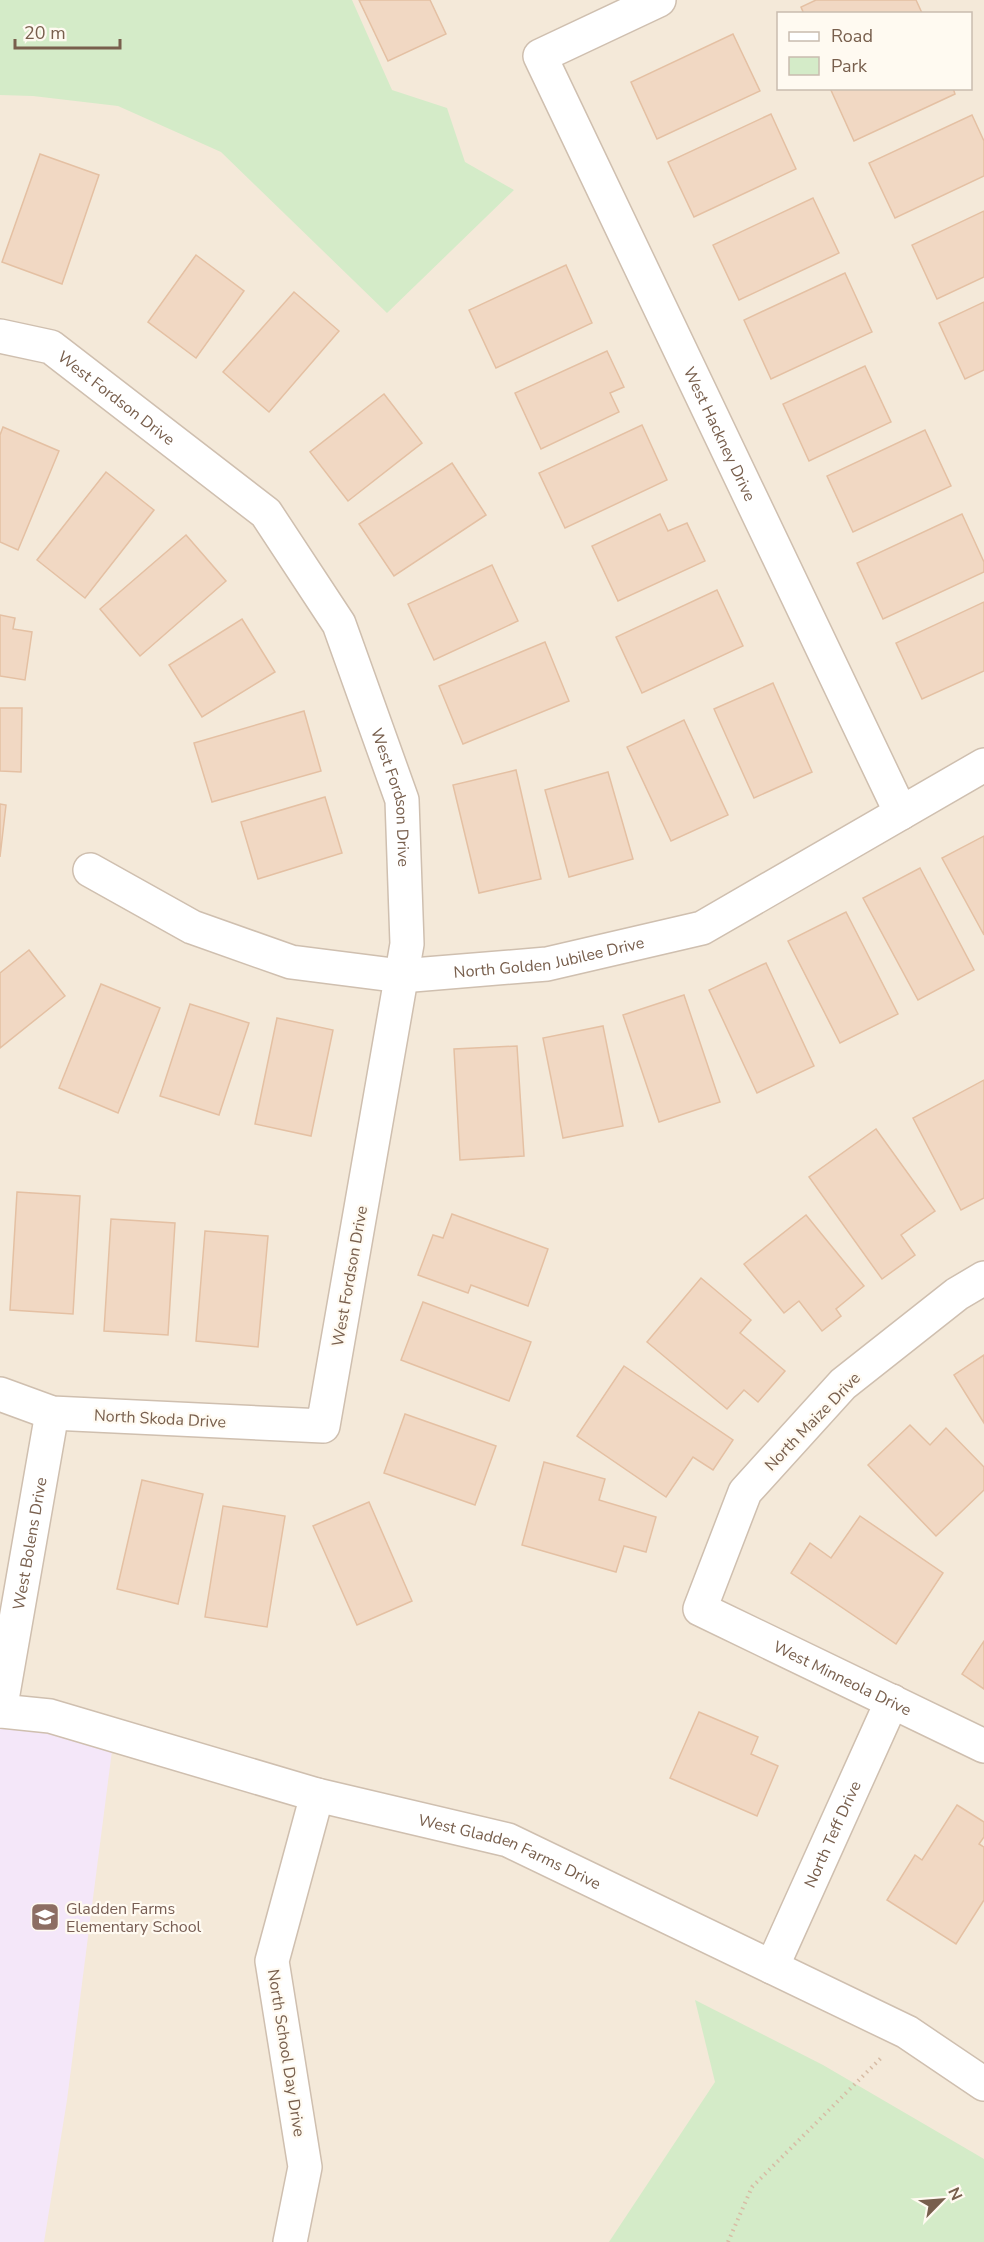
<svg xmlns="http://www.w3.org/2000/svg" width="984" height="2242" font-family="'Nunito Sans',sans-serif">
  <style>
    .residential { fill: #f4e9d9; fill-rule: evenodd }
    .education { fill: #f4e7f9 }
    .green { fill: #d4ebc8 }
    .building { fill: #f1d8c3; stroke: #e4c0a3; stroke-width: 1.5 }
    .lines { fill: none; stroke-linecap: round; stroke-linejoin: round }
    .minor-casing { stroke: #cfbfaf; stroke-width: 36 }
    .path { stroke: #d7bca5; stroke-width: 4; stroke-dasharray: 1.5 4.5; stroke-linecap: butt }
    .minor { stroke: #fff; stroke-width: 33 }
    .labels { text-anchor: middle; stroke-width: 4.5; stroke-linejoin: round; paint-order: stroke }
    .street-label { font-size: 16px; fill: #785f4d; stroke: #fffaf1 }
    .education-label { font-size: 16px; fill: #785e54; stroke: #fffaf1; text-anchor: start }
  </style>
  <rect width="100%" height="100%" fill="#fcf7eb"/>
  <!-- residential -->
  <path class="residential" d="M0,0H984V2242H0ZM778,14H970V88H778Z"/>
  <!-- education -->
  <polygon class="education" points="0,1711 114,1735 67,2100 44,2242 0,2242"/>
  <!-- green -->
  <g class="green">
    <polygon points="0,0 352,0 392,90 447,108 465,162 514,190 387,313 221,152 118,106 33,96 0,95"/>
    <polygon points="695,2000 823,2065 984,2159 984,2242 609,2242 715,2082"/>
  </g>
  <!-- building -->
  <g class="building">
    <polygon points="359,0 430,0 446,34 388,61"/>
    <polygon points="816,0 916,0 922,13 804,14 801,7"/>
    <polygon points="733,34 760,91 657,139 631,82"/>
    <polygon points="830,88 953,88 955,94 854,141"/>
    <polygon points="771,114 796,169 694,217 668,162"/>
    <polygon points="972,115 984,141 984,176 895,218 869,163"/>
    <polygon points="40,154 99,175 62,284 2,262"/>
    <polygon points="813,198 839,253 739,300 713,245"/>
    <polygon points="984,211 984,277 937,299 912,245"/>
    <polygon points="196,255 244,291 196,358 148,322"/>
    <polygon points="566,265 592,323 496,368 469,310"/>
    <polygon points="845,273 872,332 771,379 744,320"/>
    <polygon points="294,292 339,331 269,412 223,372"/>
    <polygon points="984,302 984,370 965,379 939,323"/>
    <polygon points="607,351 624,387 610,393 619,412 541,449 515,393"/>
    <polygon points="865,366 891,422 809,461 783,404"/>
    <polygon points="384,394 422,443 348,501 310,452"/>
    <polygon points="642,425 667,480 565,528 539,473"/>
    <polygon points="3,427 59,451 18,550 0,542 0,435"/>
    <polygon points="925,430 951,486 853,532 827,476"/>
    <polygon points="452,463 486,515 394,576 359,524"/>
    <polygon points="106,472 154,510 85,598 37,560"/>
    <polygon points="660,514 668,531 687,523 705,561 618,601 592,546"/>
    <polygon points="962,514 984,562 984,572 883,619 857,563"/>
    <polygon points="186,535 226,581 140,656 100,609"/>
    <polygon points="492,565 518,621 434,660 408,604"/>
    <polygon points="717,590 743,646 642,693 616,637"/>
    <polygon points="984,602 984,671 922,699 896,643"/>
    <polygon points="0,615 15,618 13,629 32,632 25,680 0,676"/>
    <polygon points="242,619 275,672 202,717 169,665"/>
    <polygon points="545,642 569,701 463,744 439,686"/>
    <polygon points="773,683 812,772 754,798 714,709"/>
    <polygon points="0,708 22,708 21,772 0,771"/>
    <polygon points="304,711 321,771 212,802 194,743"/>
    <polygon points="684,720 728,815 671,841 627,747"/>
    <polygon points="516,770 541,879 479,893 453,785"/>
    <polygon points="608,772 633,859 569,877 545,790"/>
    <polygon points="325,797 342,853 258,879 241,822"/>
    <polygon points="0,804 6,805 0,857"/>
    <polygon points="984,836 984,935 942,858"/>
    <polygon points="920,868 974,970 918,1000 863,898"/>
    <polygon points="846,912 898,1014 840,1043 788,941"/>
    <polygon points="29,950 65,996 0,1048 0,973"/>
    <polygon points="766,963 814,1066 757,1093 709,990"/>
    <polygon points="101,984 160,1008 118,1113 59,1088"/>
    <polygon points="684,995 720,1102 659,1122 623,1015"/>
    <polygon points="190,1004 249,1023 219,1115 160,1096"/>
    <polygon points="277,1018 333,1030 311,1136 255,1124"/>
    <polygon points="603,1026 623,1126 563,1138 543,1038"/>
    <polygon points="517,1046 524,1156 460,1160 454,1049"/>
    <polygon points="984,1080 984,1198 961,1210 913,1118"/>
    <polygon points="876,1129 935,1211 901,1235 915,1255 882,1279 809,1177"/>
    <polygon points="17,1192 80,1196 73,1314 10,1310"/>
    <polygon points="452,1214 548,1249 528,1306 471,1285 468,1293 418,1275 433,1235 443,1238"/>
    <polygon points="806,1215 864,1286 836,1309 841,1316 822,1331 799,1301 784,1313 744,1264"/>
    <polygon points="111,1219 175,1223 168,1335 104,1331"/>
    <polygon points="205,1231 268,1236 258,1347 196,1341"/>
    <polygon points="701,1278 751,1320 740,1333 785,1371 758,1402 744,1390 727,1409 647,1342"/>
    <polygon points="423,1302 531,1342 509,1401 401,1360"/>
    <polygon points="984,1355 984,1423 954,1375"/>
    <polygon points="624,1366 733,1440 713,1470 693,1457 666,1497 577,1436"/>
    <polygon points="405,1414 496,1446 475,1505 384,1473"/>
    <polygon points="910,1425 930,1445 946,1428 984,1467 984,1490 936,1536 868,1465"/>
    <polygon points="544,1462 605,1479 599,1500 656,1517 646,1552 624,1546 616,1572 522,1545"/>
    <polygon points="142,1480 203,1494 178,1604 117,1589"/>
    <polygon points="369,1502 412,1601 357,1625 313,1526"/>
    <polygon points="223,1506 285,1516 267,1627 205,1617"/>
    <polygon points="860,1516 943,1573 896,1644 791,1573 810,1543 831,1558"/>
    <polygon points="984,1641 984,1689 962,1674"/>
    <polygon points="699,1712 758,1737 751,1754 778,1766 757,1816 670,1778"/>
    <polygon points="957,1805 984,1822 984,1837 979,1844 984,1847 984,1900 956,1944 887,1900 915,1855 922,1860"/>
  </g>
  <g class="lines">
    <!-- minor casing -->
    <g class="minor-casing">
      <g id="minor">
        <path id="s1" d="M659,0L540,56L901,813"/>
        <path id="s2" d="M0,336L51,347L266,513L339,624L402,800L407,944L323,1426L52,1413L0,1394"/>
        <path id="s3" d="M90,870L192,927L291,962L401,976L547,964L702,928L984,765"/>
        <path id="s4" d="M984,1278L957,1294L843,1384L745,1492L700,1609L984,1746"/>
        <path id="s5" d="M0,1711L50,1716L317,1795L508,1840L907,2032L984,2084"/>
        <path id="s6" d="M0,1711L52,1413"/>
        <path id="s7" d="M772,1967L892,1701"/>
        <polyline points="290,2242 305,2167 272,1961 317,1795"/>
      </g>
    </g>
    <!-- path -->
    <polyline class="path" points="728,2242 752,2187 881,2058"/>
    <!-- minor -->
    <use href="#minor" class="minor"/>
  </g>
  <!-- icons -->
  <defs>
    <g id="school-square" transform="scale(1.5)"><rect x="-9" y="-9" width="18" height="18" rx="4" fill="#8d6e63" stroke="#fffaf1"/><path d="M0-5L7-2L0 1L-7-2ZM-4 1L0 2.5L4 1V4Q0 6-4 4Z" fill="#fff"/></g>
  </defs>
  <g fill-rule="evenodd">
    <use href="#school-square" x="45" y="1917"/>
  </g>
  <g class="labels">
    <!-- street labels -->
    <g class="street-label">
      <text dy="6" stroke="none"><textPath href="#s2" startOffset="135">West Fordson Drive</textPath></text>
      <text dy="6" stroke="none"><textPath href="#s1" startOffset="550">West Hackney Drive</textPath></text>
      <text dy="6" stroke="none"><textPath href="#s2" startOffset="639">West Fordson Drive</textPath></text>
      <text dy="6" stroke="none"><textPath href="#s3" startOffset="482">North Golden Jubilee Drive</textPath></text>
      <text transform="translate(349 1276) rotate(-80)" y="6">West Fordson Drive</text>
      <text transform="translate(160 1418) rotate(3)" y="6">North Skoda Drive</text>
      <text transform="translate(812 1421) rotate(-46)" y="6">North Maize Drive</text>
      <text dy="6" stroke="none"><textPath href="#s6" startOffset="170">West Bolens Drive</textPath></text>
      <text dy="6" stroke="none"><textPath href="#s4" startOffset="606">West Minneola Drive</textPath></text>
      <text dy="6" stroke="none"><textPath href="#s7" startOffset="146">North Teff Drive</textPath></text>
      <text dy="6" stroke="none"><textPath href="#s5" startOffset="530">West Gladden Farms Drive</textPath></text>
      <text transform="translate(287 2053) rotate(81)" y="6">North School Day Drive</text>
    </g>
    <!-- education labels -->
    <g class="education-label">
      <text x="66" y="1914">Gladden Farms<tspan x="66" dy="18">Elementary School</tspan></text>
    </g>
  </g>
  <!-- legend -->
  <rect x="777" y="12" width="195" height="78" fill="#fffaf1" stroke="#c9bcaf" stroke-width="1.5"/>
  <rect x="789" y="32" width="30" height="9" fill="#ffffff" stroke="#c9bcaf" stroke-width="1.5"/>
  <text x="831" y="42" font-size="18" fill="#785f4d">Road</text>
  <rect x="789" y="57" width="30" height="18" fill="#d4ebc8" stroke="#c9bcaf" stroke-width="1.5"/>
  <text x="831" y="72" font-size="18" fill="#785f4d">Park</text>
  <!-- north arrow -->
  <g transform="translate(942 2200) rotate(65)" stroke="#fffaf1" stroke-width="4.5" paint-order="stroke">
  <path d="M0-4.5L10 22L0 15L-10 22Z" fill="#785f4d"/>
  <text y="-9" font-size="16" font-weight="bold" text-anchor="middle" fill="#785f4d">N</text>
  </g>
  <!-- scale -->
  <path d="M15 39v9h105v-9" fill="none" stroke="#785f4d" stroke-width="3"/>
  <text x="24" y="39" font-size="18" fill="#785f4d" stroke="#fffaf1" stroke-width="4.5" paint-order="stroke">20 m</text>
</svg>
